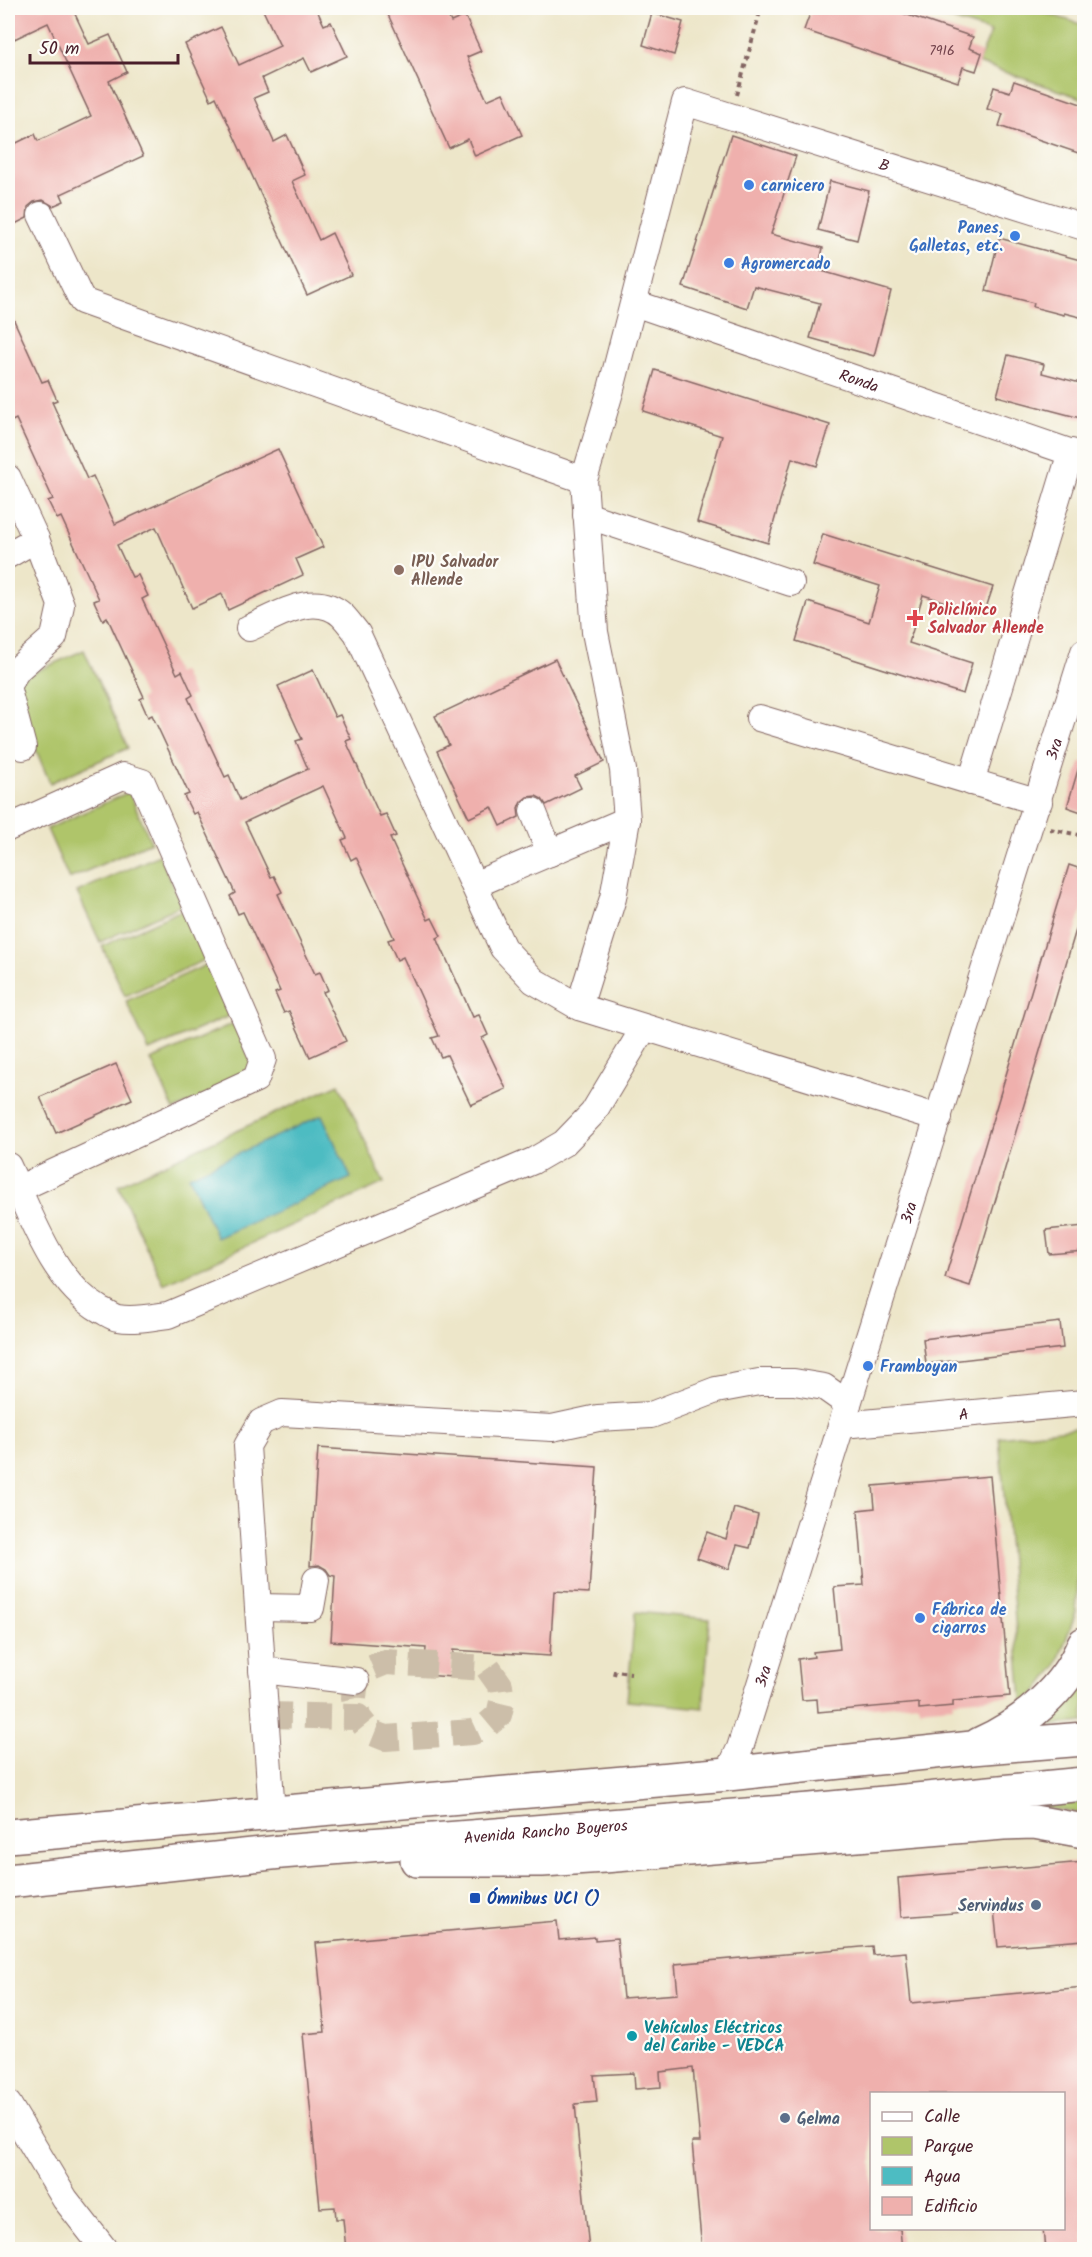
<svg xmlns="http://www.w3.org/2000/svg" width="1092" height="2257" font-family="Kalam,sans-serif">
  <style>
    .green { fill: #afc56a; stroke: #7c724a; stroke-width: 1.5 }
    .water { fill: #4dbcc2; stroke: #4c6e76; stroke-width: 1.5 }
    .building { fill: #efb0ad }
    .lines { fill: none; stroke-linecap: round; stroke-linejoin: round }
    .minor-tunnel { stroke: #ccbea9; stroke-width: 26; stroke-dasharray: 26 13; stroke-linecap: butt }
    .minor-casing { stroke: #836562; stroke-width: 28 }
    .highway-casing { stroke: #836562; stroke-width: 36 }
    .path { stroke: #836562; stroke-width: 4; stroke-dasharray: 4.5 4.5; stroke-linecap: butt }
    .minor { stroke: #fff; stroke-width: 26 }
    .highway { stroke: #fff; stroke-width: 33 }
    .shop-dot { fill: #3f7fe0; stroke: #fdfcf7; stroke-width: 2 }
    .education-dot { fill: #8d6e63; stroke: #fdfcf7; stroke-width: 2 }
    .health-dot { fill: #e0444e; stroke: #fdfcf7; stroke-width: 2 }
    .transit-dot { fill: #1a4fb4; stroke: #fdfcf7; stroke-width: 2 }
    .service-dot { fill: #5c6f8a; stroke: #fdfcf7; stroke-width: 2 }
    .culture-dot { fill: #0f9aa8; stroke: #fdfcf7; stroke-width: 2 }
    .labels { text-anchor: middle; stroke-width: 4.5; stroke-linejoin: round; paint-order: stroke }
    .number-label { font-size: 14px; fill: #73434c }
    .street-label { font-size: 16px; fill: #4a1f2b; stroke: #fdfcf7 }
    .shop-label { font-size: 16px; font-weight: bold; fill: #366cbe; stroke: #fdfcf7; text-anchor: start }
    .education-label { font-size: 16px; font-weight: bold; fill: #785e54; stroke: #fdfcf7; text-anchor: start }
    .health-label { font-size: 16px; font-weight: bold; fill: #be3a42; stroke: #fdfcf7; text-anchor: start }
    .transit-label { font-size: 16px; font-weight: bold; fill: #164399; stroke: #fdfcf7; text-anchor: start }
    .service-label { font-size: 16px; font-weight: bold; fill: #4e5e75; stroke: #fdfcf7; text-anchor: end }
    .culture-label { font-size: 16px; font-weight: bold; fill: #0d838f; stroke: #fdfcf7; text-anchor: start }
  </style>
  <rect width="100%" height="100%" fill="#fdfcf7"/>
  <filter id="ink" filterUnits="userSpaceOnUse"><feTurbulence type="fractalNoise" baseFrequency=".0167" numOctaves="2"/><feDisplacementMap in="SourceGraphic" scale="12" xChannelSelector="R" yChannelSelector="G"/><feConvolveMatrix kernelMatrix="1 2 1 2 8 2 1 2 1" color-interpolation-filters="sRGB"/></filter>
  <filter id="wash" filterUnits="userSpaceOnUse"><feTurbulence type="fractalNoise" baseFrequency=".008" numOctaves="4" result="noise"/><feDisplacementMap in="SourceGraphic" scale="24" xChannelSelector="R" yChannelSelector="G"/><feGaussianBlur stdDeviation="1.35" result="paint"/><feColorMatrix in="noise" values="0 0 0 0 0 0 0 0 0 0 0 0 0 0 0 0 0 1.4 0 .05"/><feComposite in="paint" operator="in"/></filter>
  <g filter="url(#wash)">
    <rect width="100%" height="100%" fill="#ede6c9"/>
    <!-- green -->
    <g class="green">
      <polygon points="915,8 1029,8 1084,25 1084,99 978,63 991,32"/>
      <polygon points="84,650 128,748 50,783 8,684"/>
      <polygon points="129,792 151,842 69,879 47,829"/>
      <polygon points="159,855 182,905 100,942 77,892"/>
      <polygon points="184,909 207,959 125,996 102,946"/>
      <polygon points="208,964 231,1015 149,1051 126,1001"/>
      <polygon points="234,1023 256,1073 174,1110 151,1060"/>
      <polygon points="339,1084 384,1183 163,1284 118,1185"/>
      <polygon points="1084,1427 1084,1527 1081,1540 1076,1612 1056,1666 1023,1710 999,1437"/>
      <polygon points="635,1612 710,1619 703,1708 627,1701"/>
      <polygon points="1084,1670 1084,1722 1040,1726"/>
      <polygon points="1084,1802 1084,1814 1027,1805"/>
    </g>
    <!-- water -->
    <polygon class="water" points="322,1115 351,1178 217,1238 189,1176"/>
    <g id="blocks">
      <!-- building -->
      <g class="building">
        <polygon points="8,8 84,8 74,12 89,44 110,35 127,72 109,81 143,156 61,194 64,201 53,206 43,200 34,202 28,207 27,218 15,224 12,217 8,219 8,147 35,134 38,141 91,116 48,23 8,42"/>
        <polygon points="262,8 316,8 324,25 331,22 347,56 311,72 304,58 262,78 268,92 254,98 274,142 287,135 305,175 292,181 319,240 332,233 351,275 307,295 216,97 211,100 185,44 221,27 239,65 280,46"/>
        <polygon points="385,8 444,8 451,22 465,16 481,51 467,57 487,100 503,93 522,135 475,156 468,139 449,148"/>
        <polygon points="812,8 887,8 973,37 969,48 982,53 976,71 963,67 958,82 804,30"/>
        <polygon points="652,13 683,22 674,55 643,45"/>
        <polygon points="1014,81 1084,105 1084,155 999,126 1003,114 987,109 994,87 1010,92"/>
        <polygon points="731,135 796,156 771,234 823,248 818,270 891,291 874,356 810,338 820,303 754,286 747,308 683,287"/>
        <polygon points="830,181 869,191 857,240 818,230"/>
        <polygon points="999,238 1084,261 1084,318 1064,313 1064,315 1033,307 1034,303 986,291"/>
        <polygon points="8,307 42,382 48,380 57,400 52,402 87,479 93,476 115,524 278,449 323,547 296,559 303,575 228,610 222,594 192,608 156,527 117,545 132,577 138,575 148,596 142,599 177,674 182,671 193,695 188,698 225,777 229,775 240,800 308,769 296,741 302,739 278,686 313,670 335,717 340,715 351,739 346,741 380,816 386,814 396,836 390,838 428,920 432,918 441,936 437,938 473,1017 479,1015 488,1035 482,1038 506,1089 471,1105 447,1055 441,1057 432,1038 439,1036 403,957 397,960 388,940 394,938 356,857 351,860 342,840 347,838 323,786 245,822 271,877 274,876 282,892 278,894 315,974 320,972 328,990 323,992 346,1041 310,1057 289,1011 284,1013 275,993 280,991 243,912 238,914 230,896 235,893 197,812 193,814 184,796 189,794 152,715 148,717 140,699 144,697 107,617 103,620 94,601 99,599 61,517 57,519 48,501 53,499 16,419 8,423"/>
        <polygon points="1008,355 1044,364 1042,373 1084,384 1084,419 997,396"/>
        <polygon points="655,370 830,425 817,466 792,458 768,543 697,522 722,436 643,411"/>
        <polygon points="823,534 993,587 984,614 923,595 909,643 972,663 963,694 796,641 808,602 869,622 880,586 813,565"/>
        <polygon points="555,659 604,762 575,776 581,788 546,805 542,799 536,796 527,797 521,802 518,808 519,817 501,826 492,807 469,818 437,751 449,745 435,716"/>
        <polygon points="1080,763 1084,763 1084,813 1067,807"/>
        <polygon points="1069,865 1084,870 1084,903 970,1286 945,1278"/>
        <polygon points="116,1064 132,1099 56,1133 40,1097"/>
        <polygon points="1084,1226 1084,1251 1049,1254 1046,1230"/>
        <polygon points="1060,1322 1063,1348 926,1364 923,1339"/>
        <polygon points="318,1448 597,1467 589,1593 554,1591 550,1656 453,1650 452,1677 424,1675 426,1648 331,1641 335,1576 330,1575 326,1569 319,1565 310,1566"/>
        <polygon points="990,1476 1010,1696 953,1701 953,1706 919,1709 919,1703 818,1712 817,1699 802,1700 798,1659 814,1657 813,1652 840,1649 834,1587 864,1585 858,1510 875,1508 873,1486"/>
        <polygon points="734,1508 758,1515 750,1548 737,1545 729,1569 697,1558 707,1532 726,1539"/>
        <polygon points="1084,1862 1084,1940 998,1947 994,1910 901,1917 898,1878"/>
        <polygon points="557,1921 559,1940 595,1937 595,1940 617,1938 623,1998 678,1994 675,1964 872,1946 873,1955 906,1952 911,2003 1084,1987 1084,2250 1045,2250 1043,2229 1064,2229 1064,2094 872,2094 872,2229 900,2229 902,2250 702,2250 692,2142 700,2142 693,2068 660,2072 661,2087 635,2089 634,2073 594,2075 597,2102 575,2104 589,2250 526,2250 526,2247 501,2250 346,2250 343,2219 336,2219 335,2207 320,2208 303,2034 325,2032 316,1943"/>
      </g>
    </g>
  </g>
  <g filter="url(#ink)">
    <use href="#blocks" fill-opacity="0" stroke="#836562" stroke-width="1.5"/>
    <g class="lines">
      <!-- minor-tunnel -->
      <polyline class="minor-tunnel" points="265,1715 358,1717 370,1732 385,1738 473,1732 486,1726 499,1715 502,1702 500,1685 488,1668 386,1662 369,1669 356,1681 354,1697 358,1717"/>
      <!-- minor casing -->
      <g class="minor-casing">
        <g id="minor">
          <polyline points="41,215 82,301 584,480"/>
          <path id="s1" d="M634,303L1084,457"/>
          <polyline points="8,478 36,539 61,605 54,637 18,669 8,684"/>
          <polyline points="586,515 791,583"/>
          <polyline points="8,555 36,539"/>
          <path d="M249,628C277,616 314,590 342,615C347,620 352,627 357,633L503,948L534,981L579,1007L939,1118"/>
          <polyline points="8,690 23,747"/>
          <polyline points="759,718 1039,802"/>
          <polyline points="971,782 1071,452"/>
          <polyline points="533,811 550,853"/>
          <polyline points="8,828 123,776 142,782 263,1059 256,1079 18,1189"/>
          <polyline points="474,885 627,820"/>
          <path id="s2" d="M579,1007L613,898L627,820L623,770L595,632L584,480L611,389L685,102L1084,227"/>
          <path d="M8,1166C30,1213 53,1283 101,1310C106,1312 112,1317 118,1318C134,1321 152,1317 168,1315L533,1161L564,1143L593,1113L644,1028"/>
          <path id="s3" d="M842,1425L1084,1403"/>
          <polyline points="258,1607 311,1608 316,1580"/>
          <polyline points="262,1670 356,1681"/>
          <path id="s4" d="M728,1774L740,1748L1084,652"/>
          <polyline points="272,1814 247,1446 261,1422 282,1413 552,1428 598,1418 651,1415 716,1390 759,1382 794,1382 824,1387 848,1404"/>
          <polyline points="8,2104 65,2199 105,2250"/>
        </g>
      </g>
      <!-- highway casing -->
      <g class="highway-casing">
        <g id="highway">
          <path d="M980,1744C1024,1724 1066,1689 1084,1644"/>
          <polyline points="8,1836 728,1774 972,1748 1084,1739"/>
          <polyline points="417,1860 542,1860 604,1856 1003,1823 1034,1822 1084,1831"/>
          <path id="s5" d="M8,1881L281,1852L810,1810L1084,1784"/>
        </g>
      </g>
      <!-- path -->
      <g class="path">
        <polyline points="737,95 761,8"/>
        <polyline points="1050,829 1084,836"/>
        <polyline points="614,1675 615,1671 631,1673"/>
      </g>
      <!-- minor -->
      <use href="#minor" class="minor"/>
      <!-- highway -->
      <use href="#highway" class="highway"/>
    </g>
  </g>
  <!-- markers -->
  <g class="shop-dot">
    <circle cx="749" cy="185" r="6"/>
    <circle cx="1015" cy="236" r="6"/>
    <circle cx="729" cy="263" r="6"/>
    <circle cx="868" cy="1366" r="6"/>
    <circle cx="920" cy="1618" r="6"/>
  </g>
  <circle class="education-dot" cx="399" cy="570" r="6"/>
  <path class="health-dot" d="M912 609h6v6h6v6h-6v6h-6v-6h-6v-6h6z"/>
  <rect class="transit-dot" x="469" y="1892" width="12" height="12" rx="3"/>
  <g class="service-dot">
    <circle cx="1036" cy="1905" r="6"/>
    <circle cx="785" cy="2118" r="6"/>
  </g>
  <circle class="culture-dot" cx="632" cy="2036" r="6"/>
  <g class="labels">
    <!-- number labels -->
    <g class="number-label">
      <text x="942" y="55">7916</text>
    </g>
    <!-- street labels -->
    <g class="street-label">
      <text dy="6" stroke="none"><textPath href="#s2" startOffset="1137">B</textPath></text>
      <text dy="6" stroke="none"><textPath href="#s1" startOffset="238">Ronda</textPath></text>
      <text dy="6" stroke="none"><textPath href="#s4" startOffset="1076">3ra</textPath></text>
      <text dy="6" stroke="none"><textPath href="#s4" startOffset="590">3ra</textPath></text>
      <text dy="6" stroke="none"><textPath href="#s3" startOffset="122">A</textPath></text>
      <text dy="6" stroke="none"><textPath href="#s4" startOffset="104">3ra</textPath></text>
      <text dy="6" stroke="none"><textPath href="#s5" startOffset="540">Avenida Rancho Boyeros</textPath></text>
    </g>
    <!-- shop labels -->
    <g class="shop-label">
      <text x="761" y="191">carnicero</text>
      <text x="1003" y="233" text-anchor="end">Panes,<tspan x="1003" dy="18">Galletas, etc.</tspan></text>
      <text x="741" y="269">Agromercado</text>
      <text x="880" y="1372">Framboyan</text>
      <text x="932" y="1615">Fábrica de<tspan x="932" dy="18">cigarros</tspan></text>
    </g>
    <!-- education labels -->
    <g class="education-label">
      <text x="411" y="567">IPU Salvador<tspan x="411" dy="18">Allende</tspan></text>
    </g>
    <!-- health labels -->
    <g class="health-label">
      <text x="928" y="615">Policlínico<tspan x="928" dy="18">Salvador Allende</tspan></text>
    </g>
    <!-- transit labels -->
    <g class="transit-label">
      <text x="487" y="1904">Ómnibus UCI ()</text>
    </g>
    <!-- service labels -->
    <g class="service-label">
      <text x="1024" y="1911">Servindus</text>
      <text x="797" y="2124" text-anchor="start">Gelma</text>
    </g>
    <!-- culture labels -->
    <g class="culture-label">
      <text x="644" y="2033">Vehículos Eléctricos<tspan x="644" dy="18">del Caribe - VEDCA</tspan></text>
    </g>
  </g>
  <!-- margin -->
  <rect width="1092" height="2257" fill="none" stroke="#fdfcf7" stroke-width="30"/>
  <!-- legend -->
  <rect x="870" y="2092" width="195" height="138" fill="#fdfcf7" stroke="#b5a4a5" stroke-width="1.5"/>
  <rect x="882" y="2112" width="30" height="9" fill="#ffffff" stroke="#b5a4a5" stroke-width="1.5"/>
  <text x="924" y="2122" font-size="18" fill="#4a1f2b">Calle</text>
  <rect x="882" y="2137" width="30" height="18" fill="#afc56a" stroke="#b5a4a5" stroke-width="1.5"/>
  <text x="924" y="2152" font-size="18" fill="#4a1f2b">Parque</text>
  <rect x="882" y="2167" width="30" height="18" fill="#4dbcc2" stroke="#b5a4a5" stroke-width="1.5"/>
  <text x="924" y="2182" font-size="18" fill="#4a1f2b">Agua</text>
  <rect x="882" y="2197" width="30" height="18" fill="#efb0ad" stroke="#b5a4a5" stroke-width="1.5"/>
  <text x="924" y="2212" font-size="18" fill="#4a1f2b">Edificio</text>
  <!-- scale -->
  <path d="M30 54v9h148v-9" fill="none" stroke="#4a1f2b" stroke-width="3"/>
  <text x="39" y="54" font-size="18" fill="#4a1f2b" stroke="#fdfcf7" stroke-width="4.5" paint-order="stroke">50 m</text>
</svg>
